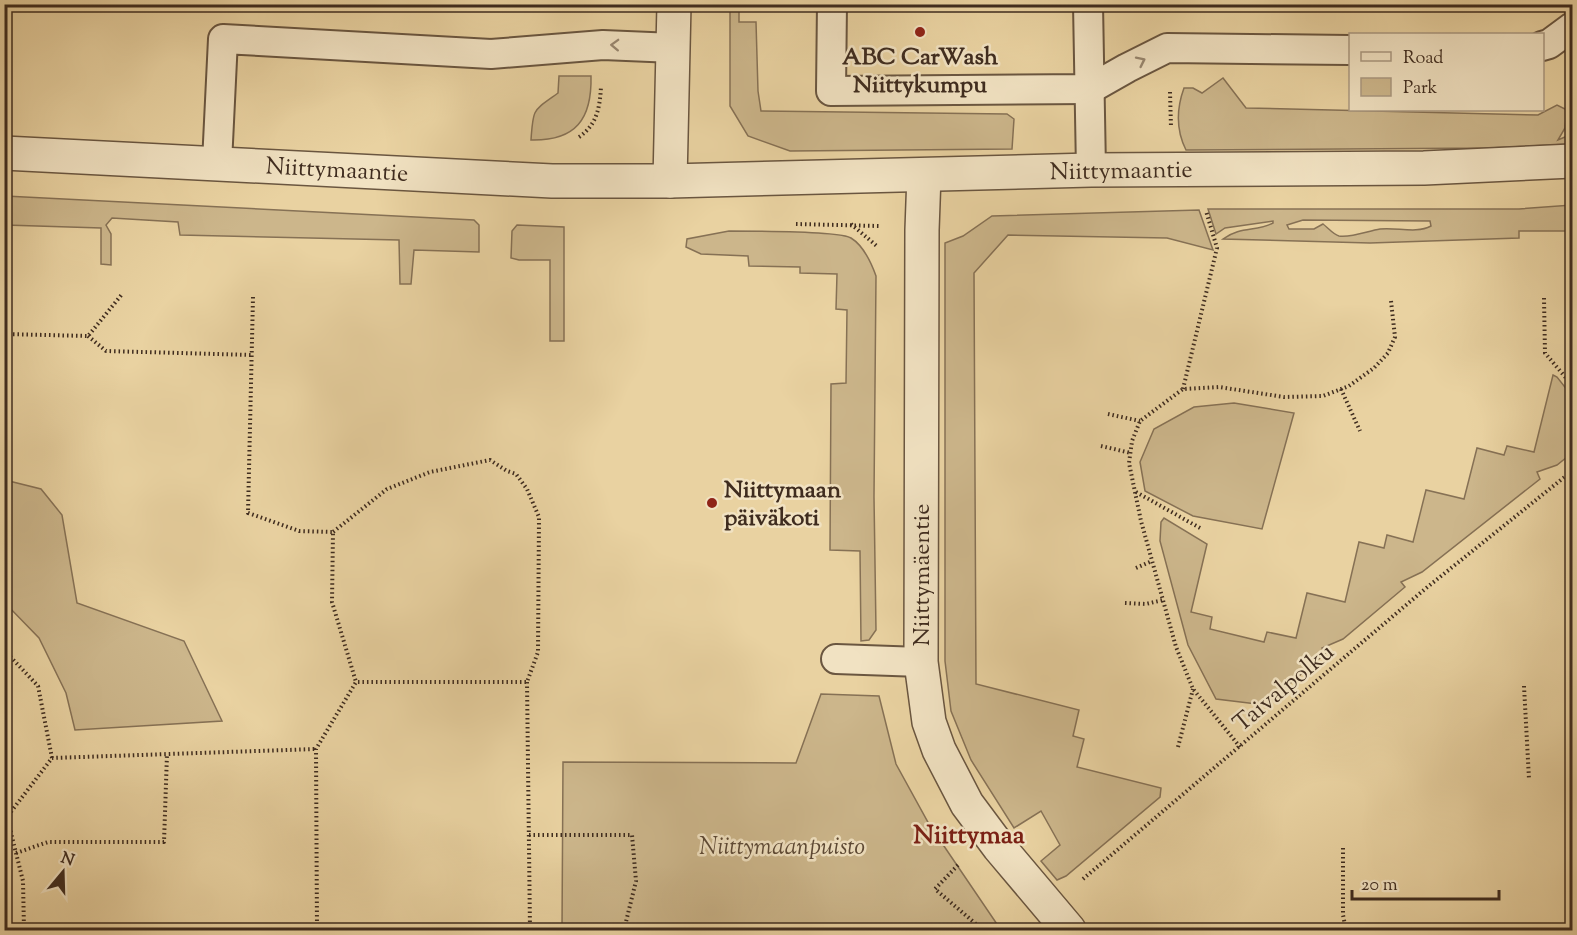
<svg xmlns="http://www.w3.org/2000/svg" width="1577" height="935" font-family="'Sorts Mill Goudy',serif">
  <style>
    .green { fill: #ccb68b; stroke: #867155; stroke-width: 1.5; fill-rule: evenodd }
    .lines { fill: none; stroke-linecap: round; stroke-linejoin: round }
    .service-casing { stroke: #6a5640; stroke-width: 32 }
    .minor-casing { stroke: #6a5640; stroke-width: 36 }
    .path { stroke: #3f2c1f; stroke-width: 4; stroke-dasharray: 1.5 3; stroke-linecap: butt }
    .service { stroke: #f1e2c2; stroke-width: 28 }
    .minor { stroke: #f1e2c2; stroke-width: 33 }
    .oneway { stroke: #988770 }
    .poi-dot { fill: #8f2418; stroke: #f1e2c2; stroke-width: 2 }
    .labels { text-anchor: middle; stroke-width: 5; stroke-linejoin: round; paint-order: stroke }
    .poi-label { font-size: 24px; font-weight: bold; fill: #3f2c1f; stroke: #f1e2c2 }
    .street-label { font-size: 24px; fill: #3f2c1f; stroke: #f1e2c2 }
    .park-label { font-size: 24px; font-style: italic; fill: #5b4835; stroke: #f1e2c2 }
    .neighbourhood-label { font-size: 26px; font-weight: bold; fill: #7a1f14; stroke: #f1e2c2 }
  </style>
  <rect width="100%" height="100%" fill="#e9d2a1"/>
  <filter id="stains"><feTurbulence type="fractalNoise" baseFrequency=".00333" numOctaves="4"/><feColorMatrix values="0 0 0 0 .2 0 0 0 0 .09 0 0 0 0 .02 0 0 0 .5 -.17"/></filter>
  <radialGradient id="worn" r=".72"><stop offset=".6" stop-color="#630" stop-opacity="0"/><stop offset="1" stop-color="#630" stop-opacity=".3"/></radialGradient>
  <!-- green -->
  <g class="green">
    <polygon points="730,5 739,5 739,22 756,22 758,91 761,111 1007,114 1014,119 1012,149 790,151 748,136 730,106"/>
    <path d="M559,76H591C592,119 576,141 531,140C533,108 533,111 558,93Z"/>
    <path d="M1223,78L1246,108L1538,115L1557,105L1567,110L1565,128L1558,140L1572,134V144L1489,148L1186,150C1176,130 1176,110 1184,88H1193L1202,93Z"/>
    <polygon points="5,196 474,220 479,225 479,252 414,250 411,284 400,284 399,240 180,235 178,222 112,218 106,225 111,234 111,265 101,264 101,228 5,225"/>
    <path d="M1572,205V231H1519V238L1370,243L1223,239C1241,226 1256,232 1273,223V221L1225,228L1216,234L1208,209H1519ZM1303,220L1430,221L1431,226C1416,234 1397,227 1380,229C1368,231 1351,238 1339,236C1334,235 1327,227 1323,224L1314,229H1289L1287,225Z"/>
    <polygon points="1199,210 1213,250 1167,238 1008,235 974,273 976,684 1079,710 1073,736 1084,739 1077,767 1161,788 1160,797 1066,876 1057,880 1041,861 1060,845 1041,811 1014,828 971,760 951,711 945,661 945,243 963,236 992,216"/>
    <polygon points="517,225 564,227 564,341 550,341 550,260 519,260 511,258 512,231"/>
    <path d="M729,231C748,231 840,231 851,238C864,246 871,262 876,276L874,497L876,630L869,640L861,641L860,551L830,550L831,384L846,383L847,310L836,309L837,274L800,273V267L749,266L748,256L701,254L686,247L687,239Z"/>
    <polygon points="1553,375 1557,377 1572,396 1572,453 1557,465 1537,472 1540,479 1422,572 1401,582 1405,587 1343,639 1322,648 1326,653 1265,705 1216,699 1188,645 1160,541 1161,522 1164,518 1207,544 1191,612 1212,617 1210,629 1264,642 1267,632 1296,638 1307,593 1345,602 1359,542 1384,548 1387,535 1413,542 1426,490 1464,499 1477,448 1504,455 1507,446 1534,452"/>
    <polygon points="1234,403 1294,413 1262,529 1193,516 1145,491 1140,462 1154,429 1194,407"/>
    <polygon points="5,480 41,489 62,515 77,603 184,641 222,721 75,730 66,693 39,638 5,603"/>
    <polygon points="821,694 879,696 896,764 929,824 1001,930 562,930 563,762 796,763"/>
  </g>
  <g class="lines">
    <!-- service casing -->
    <g class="service-casing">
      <g id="service">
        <polyline points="832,4 831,91 1090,89 1127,68 1167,48 1350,50"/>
        <polyline points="1088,4 1091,170"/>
        <polyline points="1542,46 1549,44 1572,27"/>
        <polyline points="217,163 223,39 491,54 603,45 674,48"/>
        <polyline points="836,659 921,662"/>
      </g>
    </g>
    <!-- minor casing -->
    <g class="minor-casing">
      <g id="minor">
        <polyline points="4,153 552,181 670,181 1091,170 1424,168 1572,161"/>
        <polyline points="924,175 922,230 921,662 929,722 939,750 967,804 999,847 1069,930"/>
        <polyline points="670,181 674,4"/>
      </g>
    </g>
    <!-- path -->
    <g class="path">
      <polyline points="1170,92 1171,127"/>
      <path d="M579,137C597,125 600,107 601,86"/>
      <polyline points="796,224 879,226"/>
      <polyline points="851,224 878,247"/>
      <polyline points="253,297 248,513 299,531 333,532 332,602 356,682"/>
      <polyline points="1544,298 1545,353 1572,385"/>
      <polyline points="4,334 88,336 123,293"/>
      <polyline points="88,336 106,351 252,355"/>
      <polyline points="1183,389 1217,248 1206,211"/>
      <polyline points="1341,389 1360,431"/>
      <polyline points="1108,414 1140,421"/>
      <polyline points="1101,446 1131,453"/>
      <polyline points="1136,492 1200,528"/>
      <polyline points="1136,568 1152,561"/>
      <polyline points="1125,603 1146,604 1163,600"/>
      <polyline points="4,650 38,686 52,758"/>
      <polyline points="527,682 530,930"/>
      <polyline points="1524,686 1529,779"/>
      <polyline points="1178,747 1193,689"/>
      <polyline points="1240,747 1193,689 1176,647 1141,521 1129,463 1132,441 1140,421 1183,389 1219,387 1284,397 1323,396 1349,386 1374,368 1388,353 1395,337 1391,301"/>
      <polyline points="529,835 632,835 636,881 624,930"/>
      <polyline points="1343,848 1343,915 1346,930"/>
      <polyline points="16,853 48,842 164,842 167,754"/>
      <polyline points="958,865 935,889 983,930"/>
      <polyline points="1083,879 1425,589 1572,471"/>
      <polyline points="24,930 23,881 7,817 52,758 316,749"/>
      <polyline points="317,930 316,749 356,682 527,682 538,652 539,517 527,489 516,474 507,471 490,460 430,472 387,489 333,532"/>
      <polyline points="1517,930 1536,926 1572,926"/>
    </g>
    <!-- service -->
    <use href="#service" class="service"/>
    <!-- minor -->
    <use href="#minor" class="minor"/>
  </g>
  <!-- one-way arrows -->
  <defs><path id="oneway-chevron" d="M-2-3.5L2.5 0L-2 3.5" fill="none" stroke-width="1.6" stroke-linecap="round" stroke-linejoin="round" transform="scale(1.5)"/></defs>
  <g class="oneway">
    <use href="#oneway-chevron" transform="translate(615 45) rotate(-178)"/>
    <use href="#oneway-chevron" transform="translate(1141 61) rotate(-26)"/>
  </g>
  <!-- markers -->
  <g class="poi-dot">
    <circle cx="920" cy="32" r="6"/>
    <circle cx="712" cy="503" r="6"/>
  </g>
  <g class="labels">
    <!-- poi labels -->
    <g class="poi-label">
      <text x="920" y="64">ABC CarWash<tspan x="920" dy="28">Niittykumpu</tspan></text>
      <text x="724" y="497" text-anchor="start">Niittymaan<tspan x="724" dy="28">päiväkoti</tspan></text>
    </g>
    <!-- street labels -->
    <g class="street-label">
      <text transform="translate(337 169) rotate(3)" y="8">Niittymaantie</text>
      <text transform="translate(1121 170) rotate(-1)" y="8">Niittymaantie</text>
      <text transform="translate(921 575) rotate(-90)" y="8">Niittymäentie</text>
      <text transform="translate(1283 687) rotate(-40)" y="8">Taivalpolku</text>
    </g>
    <!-- park labels -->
    <g class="park-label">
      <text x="782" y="854">Niittymaanpuisto</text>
    </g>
    <!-- neighbourhood labels -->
    <g class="neighbourhood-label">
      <text x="969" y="843">Niittymaa</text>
    </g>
  </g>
  <!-- margin -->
  <rect width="1577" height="935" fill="none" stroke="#e9d2a1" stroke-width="24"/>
  <rect x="6" y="6" width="1565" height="923" fill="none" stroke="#3f2c1f" stroke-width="3"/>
  <rect x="12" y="12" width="1553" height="911" fill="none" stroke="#3f2c1f" stroke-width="1.5"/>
  <!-- legend -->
  <rect x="1349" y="33" width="195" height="78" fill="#f1e2c2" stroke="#aa9981" stroke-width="1.5"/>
  <rect x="1361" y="52" width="30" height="9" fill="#f1e2c2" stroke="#aa9981" stroke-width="1.5"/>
  <text x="1403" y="63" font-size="18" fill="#3f2c1f">Road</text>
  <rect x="1361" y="78" width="30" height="18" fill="#ccb68b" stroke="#aa9981" stroke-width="1.5"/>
  <text x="1403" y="93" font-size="18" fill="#3f2c1f">Park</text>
  <!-- north arrow -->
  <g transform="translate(63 872) rotate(19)" stroke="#f1e2c2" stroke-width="4.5" paint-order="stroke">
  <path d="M0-4.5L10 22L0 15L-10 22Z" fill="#3f2c1f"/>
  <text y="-9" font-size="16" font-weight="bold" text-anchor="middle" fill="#3f2c1f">N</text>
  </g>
  <!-- scale -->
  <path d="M1352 890v9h147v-9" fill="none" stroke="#3f2c1f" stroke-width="3"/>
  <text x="1361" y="890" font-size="18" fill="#3f2c1f" stroke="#f1e2c2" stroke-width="4.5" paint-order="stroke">20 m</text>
  <rect width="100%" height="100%" filter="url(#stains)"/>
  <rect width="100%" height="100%" fill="url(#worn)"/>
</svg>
